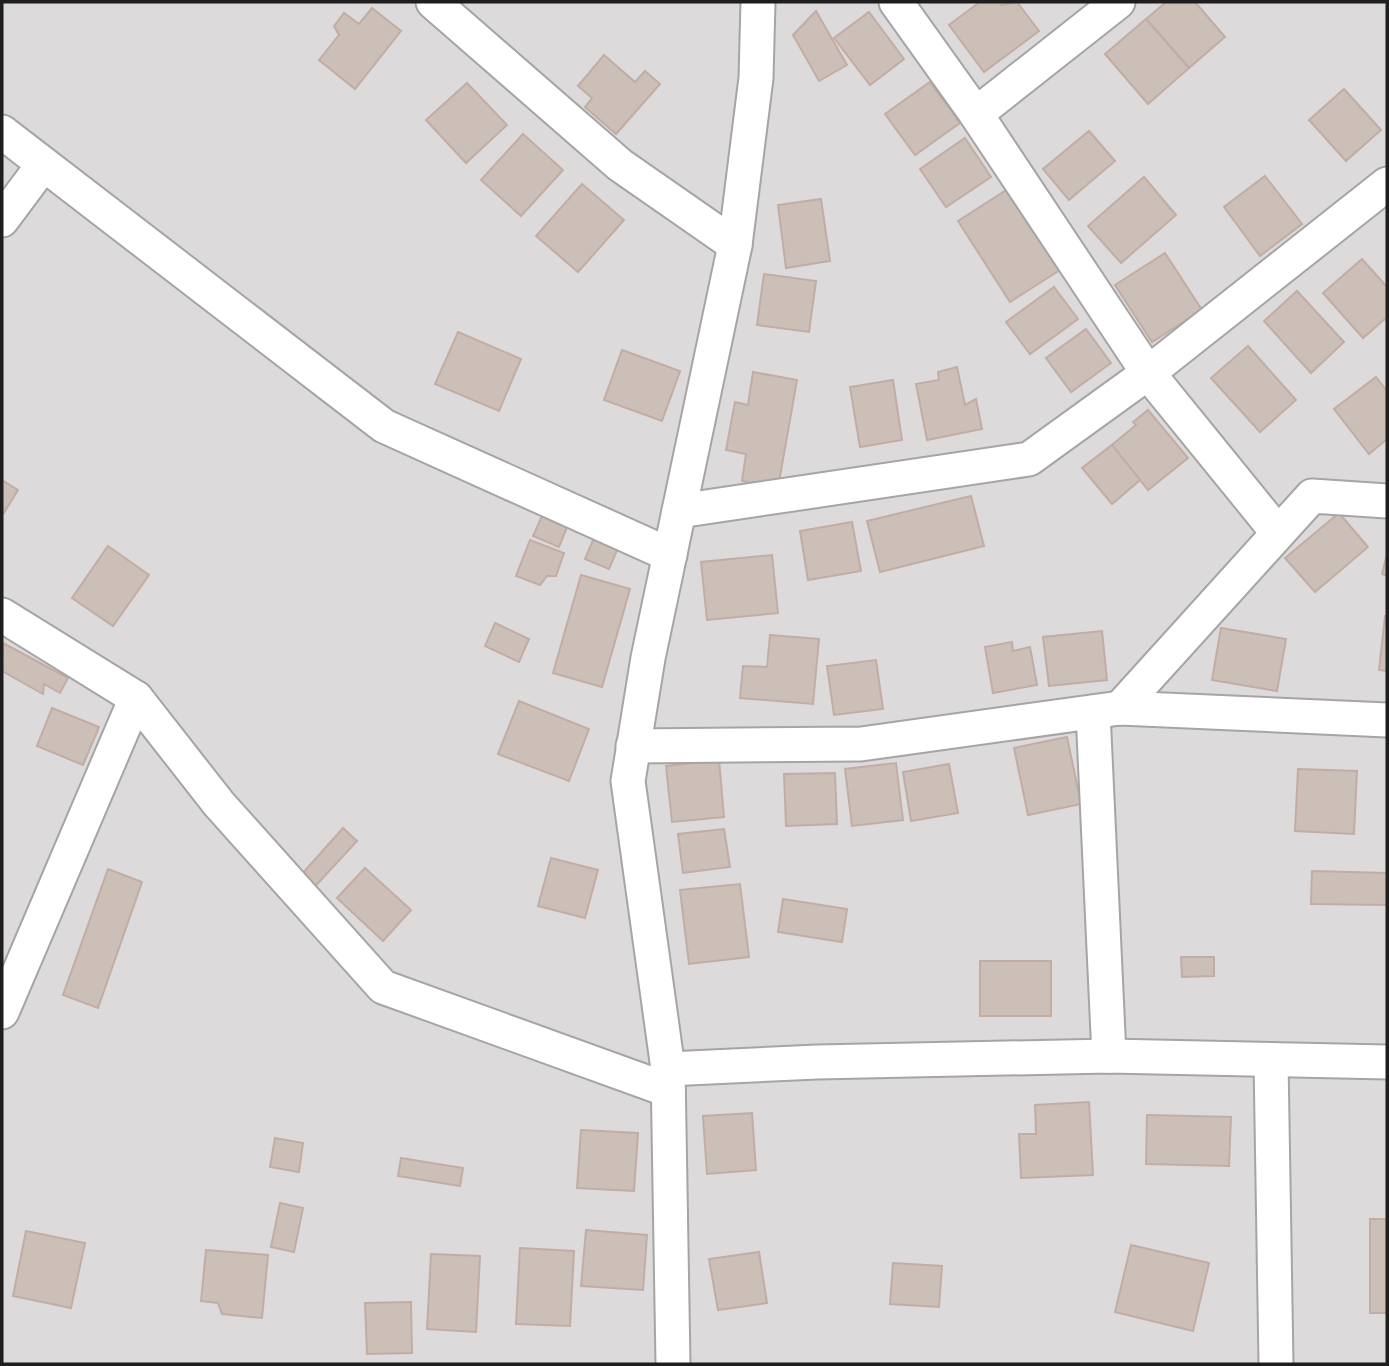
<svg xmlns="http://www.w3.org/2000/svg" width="1389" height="1366" font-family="'IBM Plex Sans',sans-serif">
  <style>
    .residential { fill: #dcdadb }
    .building { fill: #ccbfb8; stroke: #c2ada4; stroke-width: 2 }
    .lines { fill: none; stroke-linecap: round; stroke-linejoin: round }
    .street-casing { stroke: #a5a5a5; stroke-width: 37 }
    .street { stroke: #fff; stroke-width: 33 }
  </style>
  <rect width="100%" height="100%" fill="#f0eae2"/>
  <!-- residential -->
  <rect class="residential" x="2" y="2" width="1385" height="1362"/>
  <!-- building -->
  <g class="building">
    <polygon points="980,2 999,2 1001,5 1017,2 1039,31 984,72 949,25"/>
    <polygon points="1166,2 1195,2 1225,37 1189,68 1146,19"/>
    <polygon points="372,8 401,31 355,89 319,60 339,35 334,26 344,13 359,24"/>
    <polygon points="816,11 847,65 819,81 793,35"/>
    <polygon points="869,12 904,59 870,85 834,38"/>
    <polygon points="1146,19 1189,68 1148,104 1105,54"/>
    <polygon points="604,55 635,82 645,71 660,84 616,134 585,107 592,98 578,86"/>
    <polygon points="930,82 960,123 915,155 885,114"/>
    <polygon points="467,83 507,125 466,163 426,120"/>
    <polygon points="1344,89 1381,130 1346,161 1309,120"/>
    <polygon points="1089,131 1115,161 1069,200 1043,169"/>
    <polygon points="523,134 563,170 521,216 481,180"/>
    <polygon points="965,138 991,177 946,207 920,169"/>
    <polygon points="1265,176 1302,224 1260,256 1224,207"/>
    <polygon points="1144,177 1176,215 1121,263 1088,226"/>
    <polygon points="582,184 624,220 578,272 536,236"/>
    <polygon points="1008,189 1060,270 1010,302 958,221"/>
    <polygon points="821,199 830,261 786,268 778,205"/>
    <polygon points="1165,253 1202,310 1152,342 1115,285"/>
    <polygon points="1362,259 1387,287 1387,317 1363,338 1323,293"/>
    <polygon points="764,274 816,281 809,332 757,325"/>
    <polygon points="1054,287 1078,319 1030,354 1006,322"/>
    <polygon points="1297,291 1344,342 1311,373 1264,321"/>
    <polygon points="1086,329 1111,363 1071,392 1046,358"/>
    <polygon points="458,332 521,359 499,411 435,384"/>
    <polygon points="1248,346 1296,400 1260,432 1211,378"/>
    <polygon points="622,350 680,371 662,421 604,400"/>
    <polygon points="957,367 965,405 976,399 982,429 927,440 916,384 939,380 938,372"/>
    <polygon points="753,372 797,380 778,488 742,481 746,454 726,450 735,402 748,405"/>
    <polygon points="1376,377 1387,391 1387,439 1369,454 1334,409"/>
    <polygon points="893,380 902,440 860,447 850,387"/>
    <polygon points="1148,410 1188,458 1148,490 1112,445 1136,425 1133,422"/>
    <polygon points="1112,445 1140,480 1112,504 1082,468"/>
    <polygon points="2,480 18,490 2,516"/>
    <polygon points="971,496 984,546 880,572 867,521"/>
    <polygon points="1339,513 1368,547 1315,592 1285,558"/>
    <polygon points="542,516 567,527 559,547 533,536"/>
    <polygon points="852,522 861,571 808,580 800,531"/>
    <polygon points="594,538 618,548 609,569 585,559"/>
    <polygon points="530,540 564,553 556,576 547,576 540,585 516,576"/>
    <polygon points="108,546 149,575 113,626 72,598"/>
    <polygon points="1387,554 1387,576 1382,574"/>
    <polygon points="772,555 778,613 707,620 701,562"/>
    <polygon points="581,575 630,589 602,687 553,673"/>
    <polygon points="1385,616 1387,616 1387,671 1379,670"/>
    <polygon points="495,623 529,639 519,662 485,646"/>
    <polygon points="1221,628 1286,639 1277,691 1212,680"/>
    <polygon points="1102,631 1107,680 1049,686 1043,637"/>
    <polygon points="770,635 819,639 813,704 740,698 743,666 767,667"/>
    <polygon points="1012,642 1013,651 1030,647 1037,685 993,693 985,647"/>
    <polygon points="3,643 68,678 60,693 44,684 43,694 2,671"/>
    <polygon points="876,660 883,709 834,715 827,666"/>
    <polygon points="519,701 589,729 569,781 498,754"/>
    <polygon points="52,708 99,727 83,765 37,746"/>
    <polygon points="1067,737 1081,804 1028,815 1014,748"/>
    <polygon points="719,760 724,817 672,822 666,766"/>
    <polygon points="896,763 903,820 852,826 845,769"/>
    <polygon points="949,764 958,813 911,821 903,772"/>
    <polygon points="1298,769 1357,771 1354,834 1295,831"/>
    <polygon points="835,773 837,824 786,826 784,774"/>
    <polygon points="343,828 357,841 307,895 294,883"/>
    <polygon points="724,829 730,867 683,873 678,834"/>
    <polygon points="551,858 598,870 585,918 538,906"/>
    <polygon points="365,868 411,910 383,941 337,898"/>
    <polygon points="108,869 142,882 98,1008 63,995"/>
    <polygon points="1312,871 1387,873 1387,905 1311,904"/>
    <polygon points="740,884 749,957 689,964 680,890"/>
    <polygon points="783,899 847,909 842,942 778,932"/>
    <polygon points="1181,957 1214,957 1214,976 1182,977"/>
    <rect x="980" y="961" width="71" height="55"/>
    <polygon points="1089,1102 1093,1175 1021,1178 1019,1134 1036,1134 1035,1105"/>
    <polygon points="752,1113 756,1170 707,1174 703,1116"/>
    <polygon points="1147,1115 1231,1117 1229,1166 1146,1164"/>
    <polygon points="581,1130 638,1133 634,1191 577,1188"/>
    <polygon points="275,1138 303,1143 299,1172 270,1167"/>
    <polygon points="401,1158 463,1168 460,1186 398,1176"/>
    <polygon points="280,1203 303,1208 294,1252 271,1247"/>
    <rect x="1370" y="1219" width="17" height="94"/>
    <polygon points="586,1230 647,1235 643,1290 581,1286"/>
    <polygon points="26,1231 85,1243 71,1308 13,1296"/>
    <polygon points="1131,1245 1209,1263 1193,1331 1115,1312"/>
    <polygon points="520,1248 574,1251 570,1326 516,1324"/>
    <polygon points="206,1250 268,1255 262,1318 222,1314 218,1303 201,1301"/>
    <polygon points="759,1252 767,1303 718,1310 709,1259"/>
    <polygon points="431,1254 480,1256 476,1332 427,1329"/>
    <polygon points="893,1263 942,1266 939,1307 890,1304"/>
    <polygon points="411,1302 412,1353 367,1354 365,1303"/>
  </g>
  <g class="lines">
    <!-- street casing -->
    <g class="street-casing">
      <g id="street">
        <polyline points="433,2 620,165 735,245"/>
        <polyline points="896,2 976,114 1148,373 1278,533"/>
        <polyline points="976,114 1118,2"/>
        <polyline points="2,132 384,426 670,555"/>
        <polyline points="2,220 43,165"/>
        <polyline points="679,511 1029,459 1148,373 1387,184"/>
        <polyline points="2,615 136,698 219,804 383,987 668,1090"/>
        <polyline points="1120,708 1312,496 1387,501"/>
        <polyline points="1093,712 1109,1056"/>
        <polyline points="633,746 861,744 1120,708 1387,720"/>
        <polyline points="2,1012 136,698"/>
        <polyline points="1271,1060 1276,1364"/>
        <polyline points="668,1069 817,1062 1109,1056 1387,1062"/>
        <polyline points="673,1364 668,1069 628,781 648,658 735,245 756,78 758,2"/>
      </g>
    </g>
    <!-- street -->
    <use href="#street" class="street"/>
  </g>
  <!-- border -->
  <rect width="1389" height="1366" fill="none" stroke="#1e1e1e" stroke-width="7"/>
</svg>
